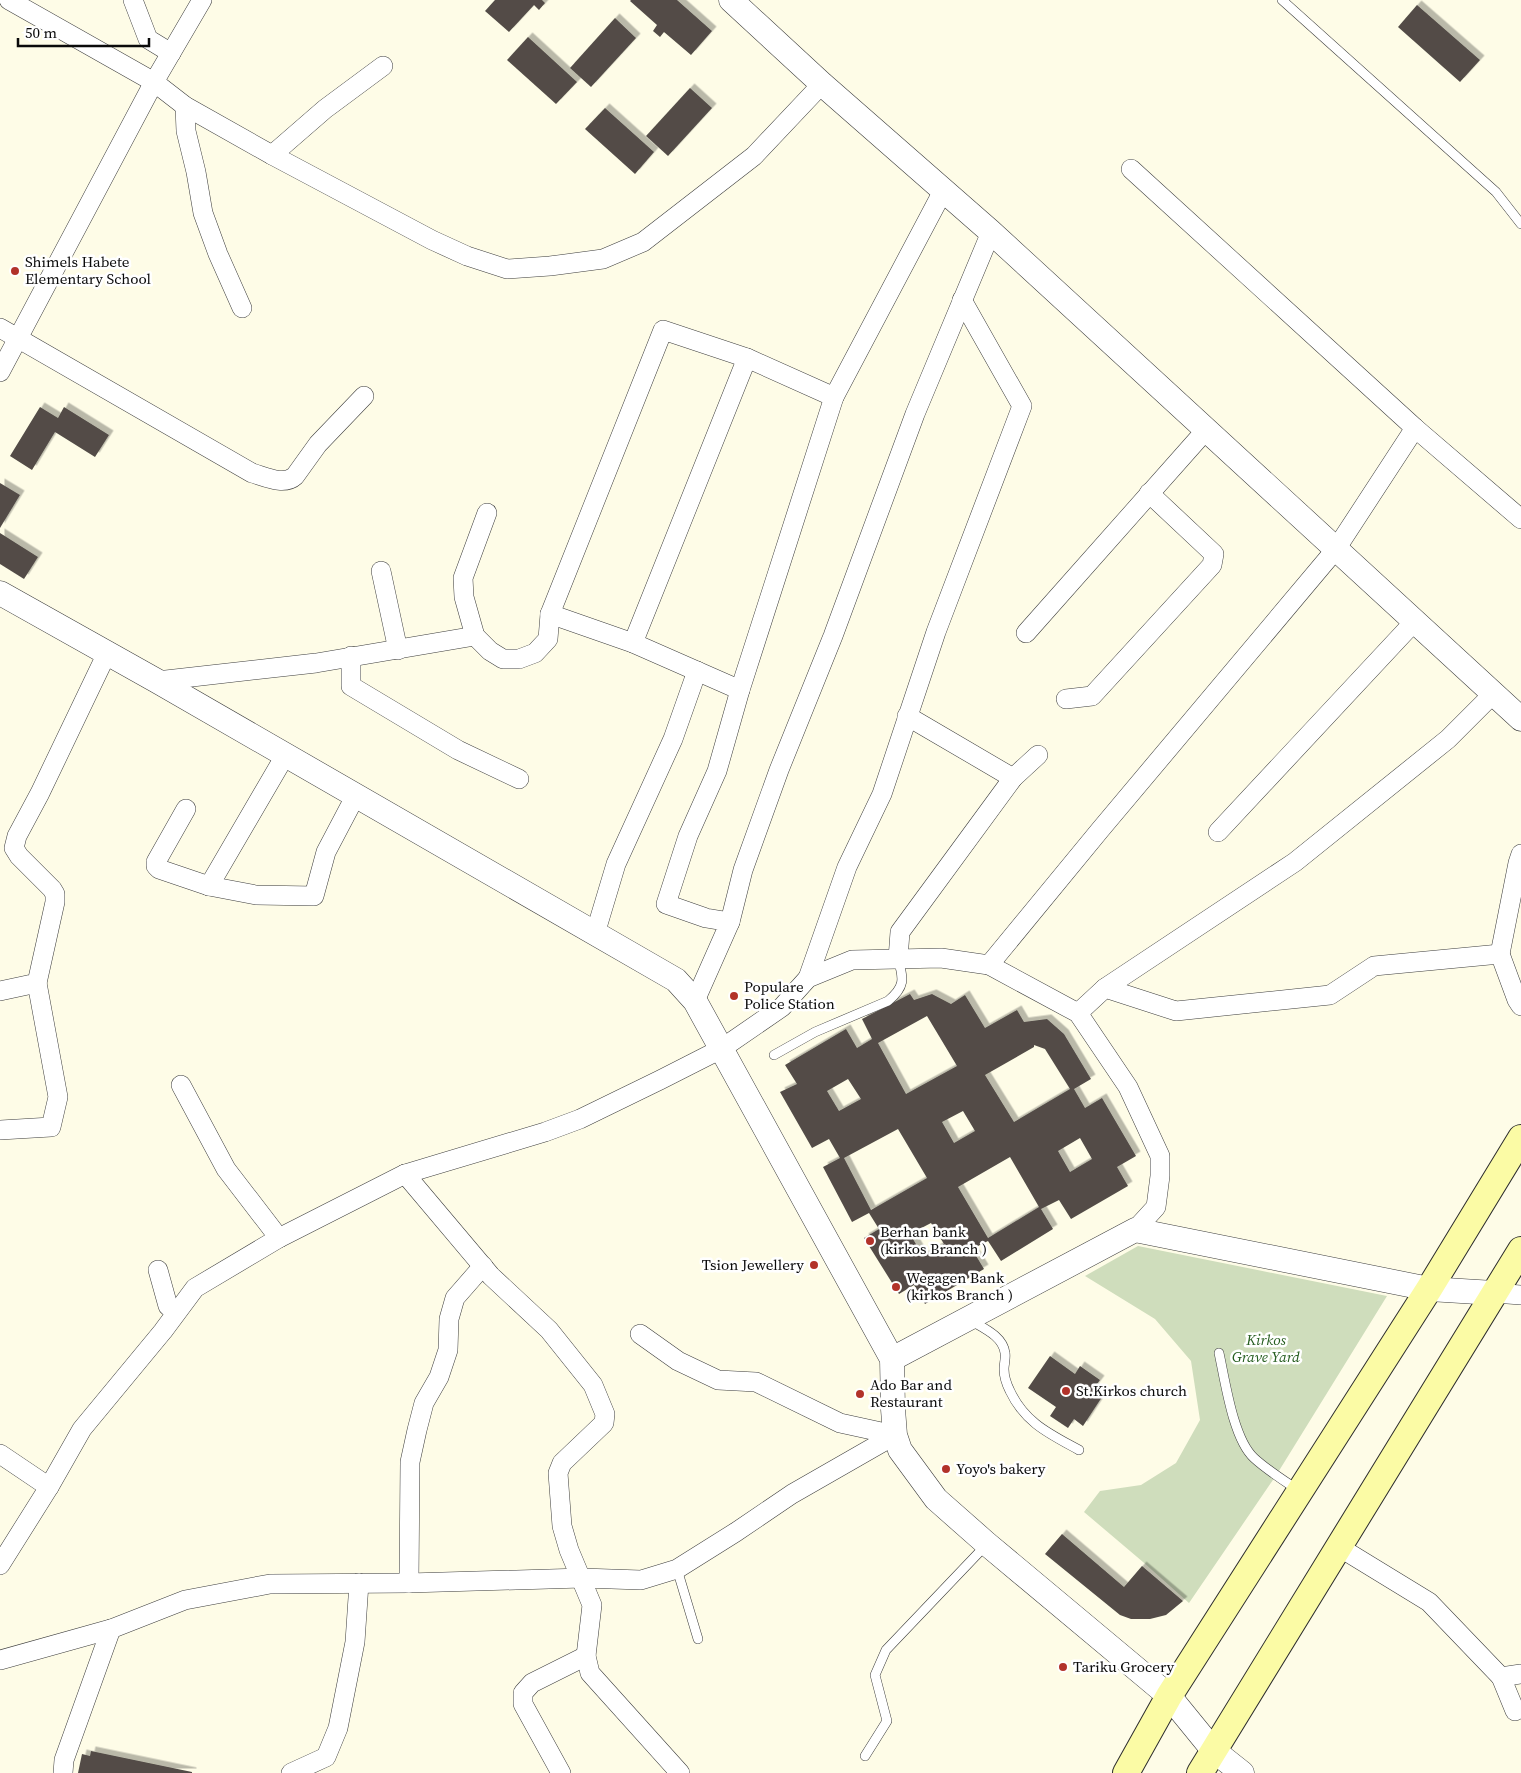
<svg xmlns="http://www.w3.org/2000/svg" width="1521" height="1773" font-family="'Source Serif 4',serif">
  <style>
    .cemetery { fill: #cfddbc }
    .building { fill: #524c47; fill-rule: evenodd; filter: url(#shadow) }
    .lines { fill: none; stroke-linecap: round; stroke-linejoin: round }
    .service-casing { stroke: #3d3d3d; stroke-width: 10 }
    .minor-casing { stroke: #3d3d3d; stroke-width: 20 }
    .tertiary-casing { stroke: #3d3d3d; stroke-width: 25 }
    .secondary-casing { stroke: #2c2c2c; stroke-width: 28 }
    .service { stroke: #fff; stroke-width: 9 }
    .minor { stroke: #fff; stroke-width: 19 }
    .tertiary { stroke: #fff; stroke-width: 24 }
    .secondary { stroke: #fbfba5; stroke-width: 26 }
    .poi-dot { fill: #b2322a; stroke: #fff; stroke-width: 2 }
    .labels { text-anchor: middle; stroke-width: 5; stroke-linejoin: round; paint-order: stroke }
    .poi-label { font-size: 15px; fill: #0a0a0a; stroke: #fff; text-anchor: start }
    .park-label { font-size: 15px; font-style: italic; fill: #255d1f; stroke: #fff }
  </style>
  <defs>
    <filter id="shadow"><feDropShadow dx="4.5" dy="-4.5" stdDeviation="0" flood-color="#0004"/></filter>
  </defs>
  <rect width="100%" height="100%" fill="#fefce7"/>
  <!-- cemetery -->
  <polygon class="cemetery" points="1138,1246 1387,1296 1277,1474 1189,1603 1143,1562 1084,1512 1100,1491 1141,1485 1176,1463 1200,1420 1191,1361 1155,1319 1085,1276"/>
  <!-- building -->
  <g class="building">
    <polygon points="495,0 542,0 545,3 539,10 534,5 509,32 485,11"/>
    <polygon points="631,0 677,0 712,31 691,55 664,32 660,37 653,31 657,25 630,1"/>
    <polygon points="1417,5 1480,60 1460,82 1398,27"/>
    <polygon points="615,18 636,38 591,87 570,68"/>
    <polygon points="528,37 577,82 556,104 507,60"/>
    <polygon points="690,88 712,108 668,156 646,136"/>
    <polygon points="605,108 654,152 635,174 585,129"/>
    <polygon points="40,407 58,418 64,407 109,435 95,457 55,432 32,470 10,456"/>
    <polygon points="0,483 20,495 0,528"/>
    <polygon points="0,533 38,557 24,579 0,564"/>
    <path d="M910,994L914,1000L932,994L951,1004L965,995L985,1028L1017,1010L1024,1022L1047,1019L1064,1034L1091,1079L1074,1089L1085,1108L1102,1098L1136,1156L1117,1167L1128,1186L1071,1219L1059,1200L1041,1209L1053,1229L1001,1261L988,1241L972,1249L984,1269L925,1304L914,1285L899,1294L864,1238L879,1229L869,1213L852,1222L823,1167L840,1158L829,1139L812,1148L780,1092L797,1084L785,1065L846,1029L857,1048L872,1039L862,1019ZM927,1016L957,1066L906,1094L878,1043ZM1034,1045L1045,1049L1070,1089L1014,1122L985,1075L1034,1047ZM848,1079L861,1099L839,1111L827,1091ZM963,1111L975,1131L954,1143L942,1122ZM898,1129L927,1178L871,1210L844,1158ZM1080,1138L1092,1159L1070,1172L1058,1151ZM1010,1157L1039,1207L988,1238L958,1187ZM931,1223L944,1244L923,1256L910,1234Z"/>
    <polygon points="1050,1356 1075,1374 1080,1366 1100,1380 1094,1388 1104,1394 1083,1426 1074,1419 1068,1428 1050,1416 1056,1407 1028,1388"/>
    <polygon points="1062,1534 1124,1587 1142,1566 1183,1601 1166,1615 1150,1619 1131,1619 1120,1615 1045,1554"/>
    <polygon points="91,1751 192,1772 192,1773 78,1773 82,1754 90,1756"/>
  </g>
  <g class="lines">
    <!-- service casing -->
    <g class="service-casing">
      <g id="service">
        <polyline points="1282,0 1496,192 1521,224"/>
        <path d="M774,1055L815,1032L888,1001C905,987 904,979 898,959"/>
        <path d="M970,1320C983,1328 1003,1336 1005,1353C1006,1358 1004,1364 1004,1369C1004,1376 1007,1385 1010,1391C1025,1423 1050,1434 1079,1450"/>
        <path d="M1219,1353C1225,1380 1233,1439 1254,1458C1267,1470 1283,1480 1298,1490"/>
        <polyline points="677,1569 698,1639"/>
        <polyline points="865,1756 887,1721 875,1675 886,1650 987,1544"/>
      </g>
    </g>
    <!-- minor casing -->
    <g class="minor-casing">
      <g id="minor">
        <polyline points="9,0 154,82 185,106 272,155 432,240 467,256 507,269 550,266 603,259 643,242 754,156 822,84"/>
        <polyline points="133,0 148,39 171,53"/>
        <polyline points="185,106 186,131 196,172 203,213 218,254 242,308"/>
        <polyline points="272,155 325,109 383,66"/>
        <polyline points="1131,169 1415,428 1521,519"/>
        <path d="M0,328L252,473C266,477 284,486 295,476L318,444L364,396"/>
        <polyline points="0,372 154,82 202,0"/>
        <polyline points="487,513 463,578 464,597 475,636 490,651 503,659 519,659 535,653 548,639 550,614 663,330 747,358 834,397"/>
        <polyline points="381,571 398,650"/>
        <polyline points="550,614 633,643 740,690 834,397 943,191"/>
        <polyline points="1026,633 1206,430"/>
        <polyline points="633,643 747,358"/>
        <polyline points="351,656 351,686 458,750 519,779"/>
        <polyline points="157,681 316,663 475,636"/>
        <polyline points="1066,699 1092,696 1212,565 1214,554 1149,493"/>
        <polyline points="907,716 1013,778"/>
        <polyline points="186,809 156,862 156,866 159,869 209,886 256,895 314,896 326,852 356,795"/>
        <polyline points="1218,832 1414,622"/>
        <polyline points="209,886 286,754"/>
        <polyline points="730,922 743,870 779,770 833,636 915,414 991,232"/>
        <polyline points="595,934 616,864 673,739 697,671"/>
        <polyline points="1500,954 1517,1000 1521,1006"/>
        <polyline points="898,959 900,932 1013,778 1038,755"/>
        <polyline points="989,965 1100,830 1336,549 1415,428"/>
        <polyline points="808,978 847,867 882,794 936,632 1022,406 962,300"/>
        <polyline points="1105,988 1295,862 1448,739 1493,694"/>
        <polyline points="0,991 37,983 55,902 55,894 52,889 19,856 14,848 17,836 40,793 107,653"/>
        <polyline points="695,1001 730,922 706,918 666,904 688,836 717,771 740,690"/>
        <polyline points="1078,1013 1105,988 1176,1011 1330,995 1374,966 1500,954 1518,863 1521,854"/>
        <polyline points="181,1085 226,1169 279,1238"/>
        <polyline points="0,1130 51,1127 58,1097 37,983"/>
        <polyline points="405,1174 491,1276 549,1330 593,1385 605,1414 604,1423 562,1463 558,1473 562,1526 569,1550 592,1605 586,1656 590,1673 680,1773"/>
        <polyline points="158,1270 168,1306 176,1312"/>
        <polyline points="1494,1293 1521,1295"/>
        <polyline points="640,1334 678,1361 718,1380 756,1382 840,1423 895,1435"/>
        <polyline points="0,1454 49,1487"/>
        <polyline points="1339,1547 1429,1602 1501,1677 1515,1711"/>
        <polyline points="0,1565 49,1487 82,1429 163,1331 195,1288 279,1238 405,1174 545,1132 580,1119 660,1080 721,1049 782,1007 808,978 852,960 941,958 989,965 1078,1013 1128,1087 1160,1156 1160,1176 1156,1207 1135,1230"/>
        <polyline points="409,1583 410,1462 417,1430 424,1403 439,1377 448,1350 449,1319 455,1298 483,1266"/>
        <polyline points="0,1660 111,1629 185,1600 270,1584 409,1583 582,1578 641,1580 677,1569 736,1532 792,1494 895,1435"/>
        <polyline points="1501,1677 1521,1674"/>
        <polyline points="63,1773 64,1760 111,1629"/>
        <polyline points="291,1773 326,1757 338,1728 355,1642 359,1583"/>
        <polyline points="561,1773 523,1704 523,1693 532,1683 586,1656"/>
      </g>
    </g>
    <!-- tertiary casing -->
    <g class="tertiary-casing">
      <g id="tertiary">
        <polyline points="731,0 822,84 991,232 1521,719"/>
        <polyline points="0,593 157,681 676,980 695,1001 892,1359 893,1409 895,1435 900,1450 936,1499 987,1544 1169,1696 1213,1750 1242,1773"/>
        <polyline points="892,1359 1135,1230 1429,1289 1494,1293"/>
      </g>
    </g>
    <!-- secondary casing -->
    <g class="secondary-casing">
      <g id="secondary">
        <polyline points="1126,1773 1169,1696 1429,1289 1521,1138"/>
        <polyline points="1200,1773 1521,1250"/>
      </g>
    </g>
    <!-- service -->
    <use href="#service" class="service"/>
    <!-- minor -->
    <use href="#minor" class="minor"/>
    <!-- tertiary -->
    <use href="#tertiary" class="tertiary"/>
    <!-- secondary -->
    <use href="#secondary" class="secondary"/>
  </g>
  <!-- markers -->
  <g class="poi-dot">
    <circle cx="15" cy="271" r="5"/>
    <circle cx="734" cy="996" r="5"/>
    <circle cx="870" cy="1241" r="5"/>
    <circle cx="814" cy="1265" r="5"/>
    <circle cx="896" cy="1287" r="5"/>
    <circle cx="1066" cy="1391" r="5"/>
    <circle cx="860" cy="1394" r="5"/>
    <circle cx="946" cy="1469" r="5"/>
    <circle cx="1063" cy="1667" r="5"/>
  </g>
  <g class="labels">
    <!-- poi labels -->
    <g class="poi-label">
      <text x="25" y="267">Shimels Habete<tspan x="25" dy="17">Elementary School</tspan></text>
      <text x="744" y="992">Populare<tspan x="744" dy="17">Police Station</tspan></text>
      <text x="880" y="1237">Berhan bank<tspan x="880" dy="17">(kirkos Branch )</tspan></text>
      <text x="804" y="1270" text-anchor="end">Tsion Jewellery</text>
      <text x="906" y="1283">Wegagen Bank<tspan x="906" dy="17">(kirkos Branch )</tspan></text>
      <text x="870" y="1390">Ado Bar and<tspan x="870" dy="17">Restaurant</tspan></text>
      <text x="1076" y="1396">St.Kirkos church</text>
      <text x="956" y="1474">Yoyo's bakery</text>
      <text x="1073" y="1672">Tariku Grocery</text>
    </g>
    <!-- park labels -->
    <g class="park-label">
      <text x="1266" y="1345">Kirkos<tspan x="1266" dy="17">Grave Yard</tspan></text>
    </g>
  </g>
  <!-- scale -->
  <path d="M18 38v8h131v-8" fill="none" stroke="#0a0a0a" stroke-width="2.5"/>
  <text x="25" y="38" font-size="15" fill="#0a0a0a" stroke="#ffffff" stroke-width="4" paint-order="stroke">50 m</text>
</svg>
